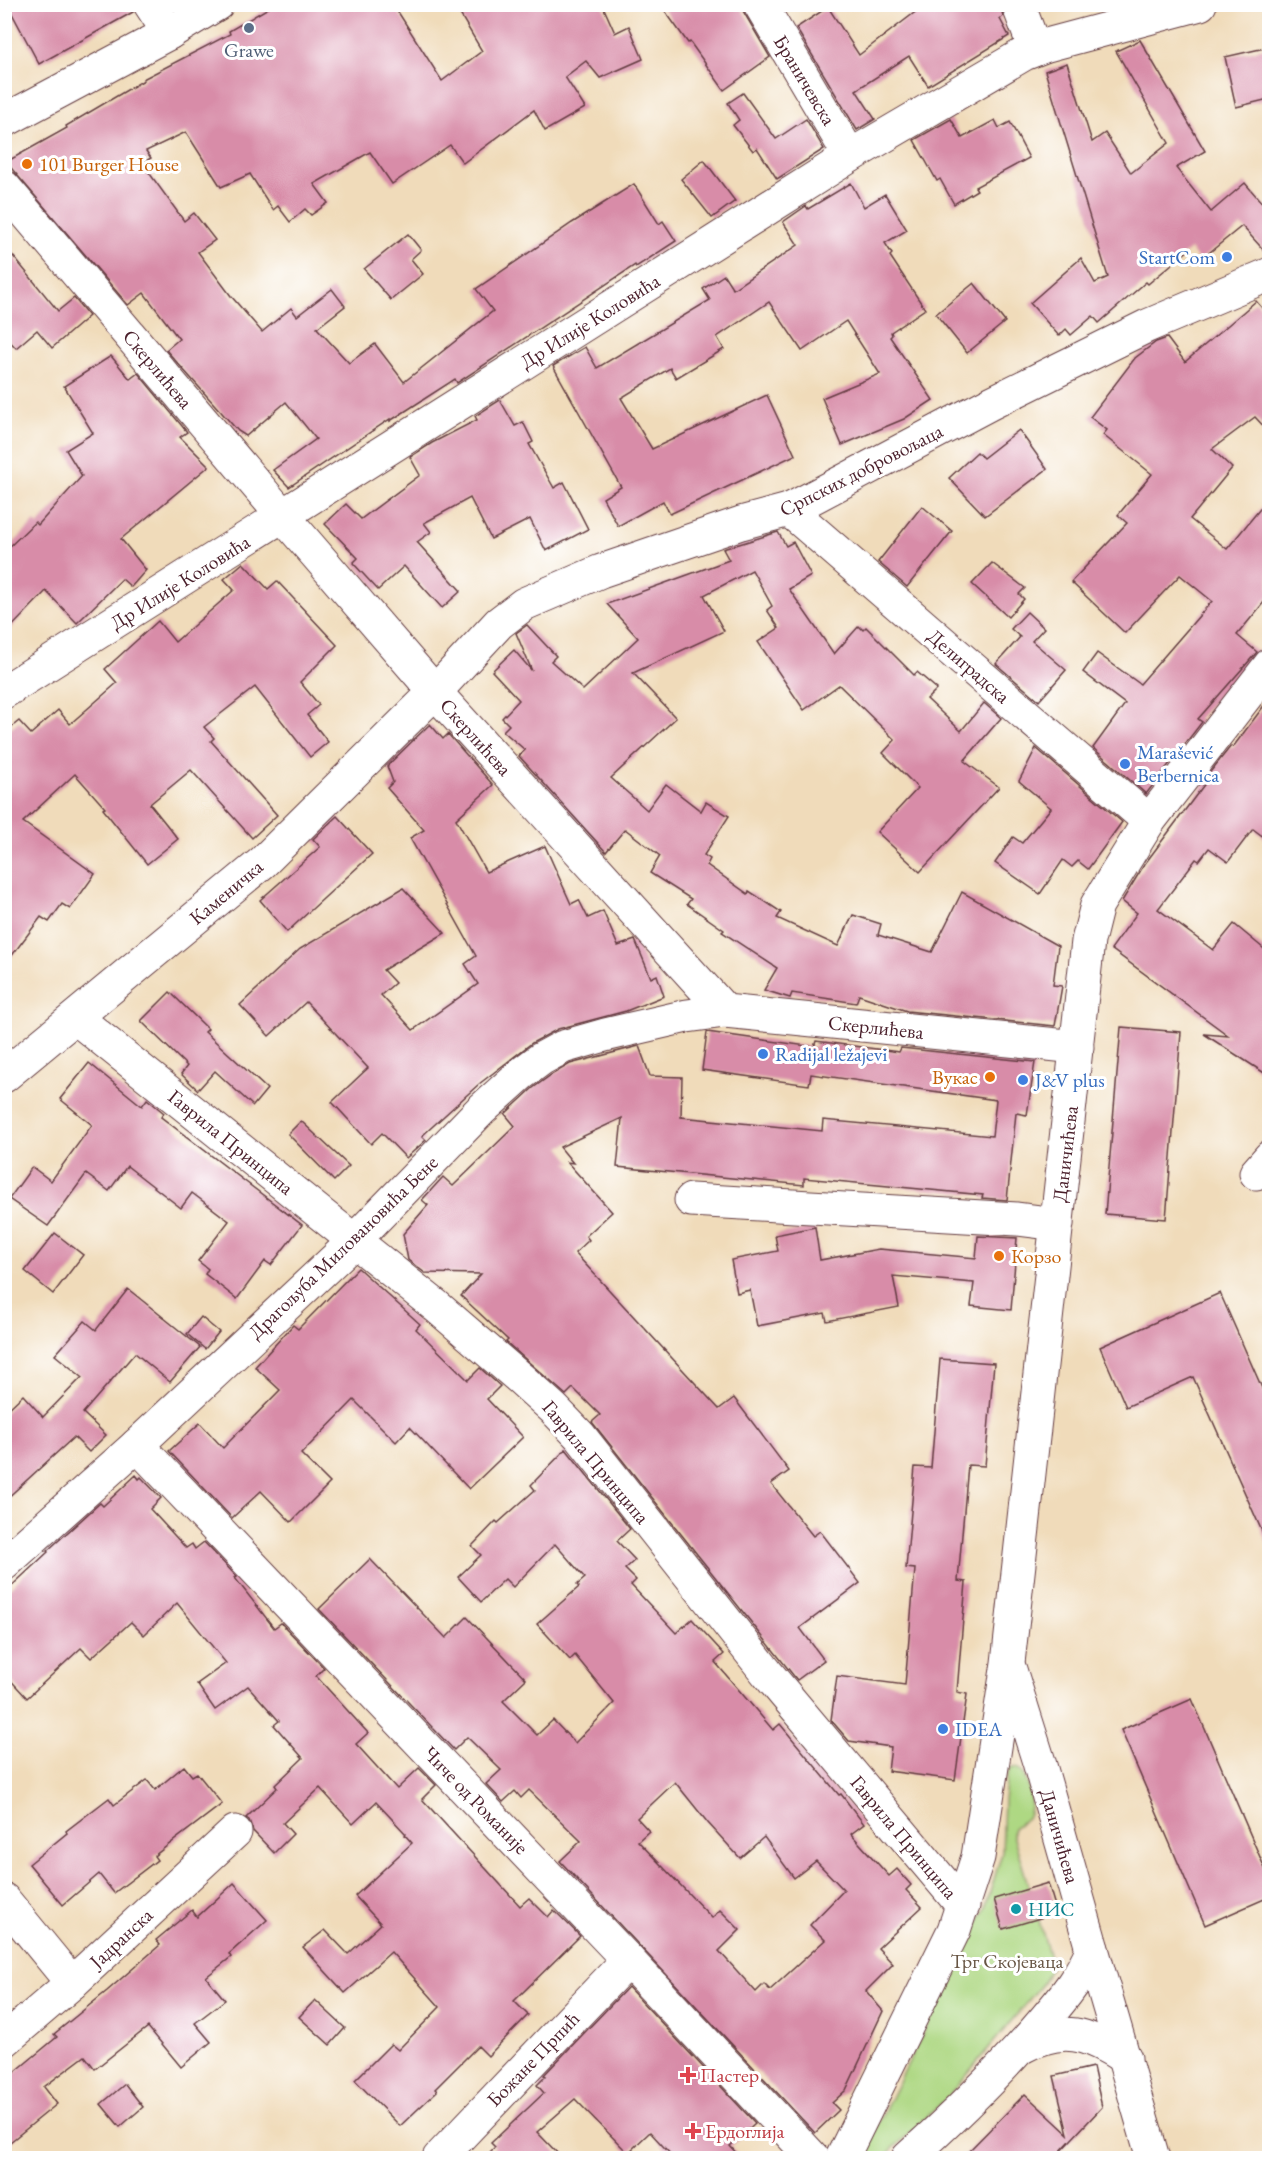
<svg xmlns="http://www.w3.org/2000/svg" width="1274" height="2163" font-family="'EB Garamond',serif">
  <style>
    .green { fill: #aed883; stroke: #7c7c57; stroke-width: 1.5 }
    .building { fill: #d88ca8; fill-rule: evenodd }
    .lines { fill: none; stroke-linecap: round; stroke-linejoin: round }
    .minor-casing { stroke: #633b40; stroke-width: 35 }
    .tertiary-casing { stroke: #633b40; stroke-width: 35 }
    .minor { stroke: #fff; stroke-width: 33 }
    .tertiary { stroke: #fff; stroke-width: 33 }
    .service-dot { fill: #5c6f8a; stroke: #fff; stroke-width: 2 }
    .food-dot { fill: #e8710a; stroke: #fff; stroke-width: 2 }
    .shop-dot { fill: #3f7fe0; stroke: #fff; stroke-width: 2 }
    .culture-dot { fill: #0f9aa8; stroke: #fff; stroke-width: 2 }
    .health-dot { fill: #e0444e; stroke: #fff; stroke-width: 2 }
    .labels { text-anchor: middle; stroke-width: 6; stroke-linejoin: round; paint-order: stroke }
    .service-label { font-size: 20px; fill: #4e5e75; stroke: #fff }
    .street-label { font-size: 20px; fill: #4a1f2b; stroke: #fff }
    .food-label { font-size: 20px; fill: #c56008; stroke: #fff; text-anchor: start }
    .shop-label { font-size: 20px; fill: #366cbe; stroke: #fff; text-anchor: start }
    .culture-label { font-size: 20px; fill: #0d838f; stroke: #fff; text-anchor: start }
    .park-label { font-size: 20px; fill: #685645; stroke: #fff }
    .health-label { font-size: 20px; fill: #be3a42; stroke: #fff; text-anchor: start }
  </style>
  <rect width="100%" height="100%" fill="#fff"/>
  <filter id="ink" filterUnits="userSpaceOnUse"><feTurbulence type="fractalNoise" baseFrequency=".0167" numOctaves="2"/><feDisplacementMap in="SourceGraphic" scale="12" xChannelSelector="R" yChannelSelector="G"/><feConvolveMatrix kernelMatrix="1 2 1 2 8 2 1 2 1" color-interpolation-filters="sRGB"/></filter>
  <filter id="wash" filterUnits="userSpaceOnUse"><feTurbulence type="fractalNoise" baseFrequency=".008" numOctaves="4" result="noise"/><feDisplacementMap in="SourceGraphic" scale="24" xChannelSelector="R" yChannelSelector="G"/><feGaussianBlur stdDeviation="1.35" result="paint"/><feColorMatrix in="noise" values="0 0 0 0 0 0 0 0 0 0 0 0 0 0 0 0 0 1.4 0 .05"/><feComposite in="paint" operator="in"/></filter>
  <g filter="url(#wash)">
    <rect width="100%" height="100%" fill="#f0dbba"/>
    <!-- green -->
    <path class="green" d="M1011,1768H1017C1030,1778 1034,1804 1027,1818L1013,1828V1835L1052,1964L1043,1983L948,2097L883,2158H861L985,1909L1002,1853L1004,1800L1007,1776Z"/>
    <g id="blocks">
      <!-- building -->
      <g class="building">
        <polygon points="7,4 131,4 133,12 39,64"/>
        <polygon points="275,4 393,4 442,81 482,51 454,4 602,4 615,33 629,26 643,59 600,78 586,61 565,77 585,108 545,131 534,110 463,163 450,145 392,184 370,152 314,184 328,203 311,215 305,209 290,222 278,206 273,210 250,174 221,187 186,132 146,151 151,158 142,163 184,221 194,213 215,240 198,252 231,296 262,332 291,308 297,316 332,289 345,306 317,328 349,363 375,344 404,382 493,311 476,289 572,223 634,184 659,224 663,221 676,241 636,267 635,265 457,383 455,379 390,421 390,419 289,487 273,470 316,439 286,402 246,436 238,431 166,350 179,339 144,293 128,305 6,162 67,128 66,126 144,80 143,79 230,34 229,31"/>
        <polygon points="660,4 739,4 770,57 724,90 690,42 688,43"/>
        <polygon points="926,4 1000,4 1003,16 1000,19 1009,36 928,86 909,56 856,90 875,119 857,130 796,28 828,7 859,55"/>
        <polygon points="1140,40 1205,151 1176,168 1211,212 1245,183 1269,211 1269,256 1242,226 1199,261 1190,249 1148,284 1146,282 1099,323 1093,316 1071,335 1066,329 1059,336 1030,303 1081,258 1095,283 1108,277 1045,71 1067,63 1092,142 1105,133 1131,173 1169,143 1116,51"/>
        <polygon points="1269,47 1269,99 1236,107 1225,57"/>
        <polygon points="743,93 776,139 806,119 824,149 777,179 757,148 753,151 733,125 739,120 728,103"/>
        <polygon points="951,119 962,138 995,120 999,128 1010,122 1029,158 975,187 977,190 954,204 940,179 937,181 914,140"/>
        <polygon points="704,160 735,201 712,218 681,179"/>
        <polygon points="851,183 864,207 885,194 907,230 885,243 892,254 890,256 925,309 891,332 892,335 890,337 933,400 904,419 842,445 822,398 880,374 846,321 802,351 769,302 717,337 724,349 676,378 670,368 621,398 652,449 767,395 795,455 670,514 663,501 618,526 603,498 621,487 553,366 585,347 597,368 710,300 703,289 724,275 733,289 798,245 783,222 806,206 808,209"/>
        <polygon points="408,234 421,250 411,259 423,274 391,300 364,269"/>
        <polygon points="4,245 58,311 74,298 89,316 52,348 37,330 16,348 4,335"/>
        <polygon points="974,283 1005,322 967,353 936,314"/>
        <polygon points="1256,301 1269,316 1269,432 1255,417 1212,449 1232,468 1190,519 1227,549 1269,498 1269,596 1237,635 1257,652 1198,719 1202,722 1146,794 1093,748 1125,704 1083,672 1097,653 1140,684 1212,601 1180,575 1125,633 1071,582 1127,523 1118,515 1152,474 1103,435 1107,430 1090,417 1135,358 1156,342 1167,338 1185,362"/>
        <polygon points="111,356 130,379 138,373 187,432 180,437 209,466 121,539 146,570 131,587 122,579 77,623 46,591 4,635 4,552 35,522 38,525 82,476 66,450 93,433 64,386"/>
        <polygon points="500,400 515,426 523,422 533,442 529,444 554,488 564,482 588,529 546,551 530,519 491,539 470,498 424,523 431,532 417,542 461,591 442,608 404,566 378,590 353,563 358,558 325,524 346,504 361,519 420,475 410,457 432,443 477,420 475,416"/>
        <polygon points="1019,430 1047,469 985,516 949,478 977,452 983,458"/>
        <polygon points="922,506 952,531 907,587 878,562"/>
        <polygon points="778,532 786,546 793,542 811,576 789,589 834,654 859,626 863,630 866,627 914,675 917,672 937,689 927,699 961,731 984,703 1001,718 964,761 999,787 920,872 877,832 918,788 883,753 895,740 839,685 804,710 758,642 779,628 767,610 772,606 752,570 704,595 724,631 633,673 676,718 611,778 647,810 666,784 701,811 706,802 729,816 704,855 710,859 707,865 748,894 749,891 781,912 777,918 838,946 853,915 881,924 878,935 932,952 962,892 1058,946 1053,985 1062,986 1055,1026 907,1011 859,995 856,1003 792,993 790,998 764,990 777,968 722,932 724,930 687,904 691,899 650,873 660,856 625,829 606,852 519,756 525,750 503,731 509,725 502,718 519,700 492,671 514,650 532,671 516,633 527,625 556,656 551,661 583,690 638,638 607,604 729,560 723,549"/>
        <polygon points="243,563 268,589 277,581 337,645 300,682 319,705 307,715 328,742 310,757 255,687 204,727 214,738 211,741 277,815 252,838 191,770 150,804 178,839 147,864 103,809 105,808 75,774 23,822 95,874 70,909 62,904 49,922 41,917 4,966 4,733 19,721 31,734 58,710 70,724 117,683 105,669 158,621 175,642 234,590 224,579"/>
        <polygon points="992,563 1025,588 1019,594 1024,599 1008,617 972,584"/>
        <polygon points="1027,612 1044,628 1032,641 1066,670 1039,701 996,664 1020,637 1011,629"/>
        <polygon points="1269,699 1269,841 1253,829 1228,862 1209,848 1199,861 1196,859 1158,909 1213,950 1234,924 1269,953 1269,1076 1204,1034 1229,1036 1111,949 1137,913 1122,901 1144,865 1209,778 1207,776 1231,746 1233,747"/>
        <polygon points="430,724 443,739 448,734 493,785 456,819 486,872 545,846 571,904 579,900 588,918 603,911 618,946 635,940 651,978 657,975 664,996 626,1011 558,1029 532,1043 479,1084 422,1136 426,1140 406,1158 382,1133 371,1144 332,1102 368,1068 306,1002 269,1036 240,1005 300,949 403,888 445,933 383,970 395,983 381,995 413,1030 478,984 465,964 476,956 410,838 424,830 387,788 393,782 387,766"/>
        <polygon points="1036,748 1122,822 1088,869 1078,861 1072,867 1063,860 1040,894 995,863 1013,837 1022,843 1051,808 1019,781"/>
        <polygon points="337,816 372,854 287,932 260,900 320,847 313,839"/>
        <polygon points="170,992 208,1029 205,1032 267,1089 253,1106 215,1071 198,1090 181,1074 187,1066 141,1021"/>
        <polygon points="1121,1027 1181,1032 1166,1219 1105,1214"/>
        <polygon points="707,1032 814,1047 816,1041 899,1052 901,1048 1035,1062 1027,1115 1016,1113 1007,1200 982,1198 983,1195 804,1178 804,1185 617,1167 622,1118 560,1147 573,1163 567,1162 612,1212 586,1236 589,1240 575,1253 719,1409 734,1398 789,1471 771,1484 813,1536 820,1531 860,1583 800,1628 824,1660 797,1680 592,1422 600,1415 573,1388 566,1395 506,1342 508,1340 461,1296 481,1274 425,1273 408,1260 403,1234 428,1205 422,1200 443,1177 453,1186 515,1126 505,1114 533,1088 551,1075 570,1064 639,1046 650,1076 682,1077 681,1117 822,1131 823,1120 992,1136 996,1100 811,1074 809,1085 702,1070"/>
        <polygon points="89,1063 142,1106 147,1099 164,1113 161,1117 302,1225 271,1265 265,1261 237,1299 205,1274 208,1269 198,1261 229,1221 192,1193 181,1208 127,1166 109,1191 86,1174 48,1226 9,1199 32,1167 51,1181 92,1125 60,1099"/>
        <polygon points="301,1121 349,1166 334,1181 288,1134"/>
        <polygon points="815,1227 820,1260 879,1249 976,1258 978,1236 1017,1238 1011,1310 971,1306 974,1283 893,1276 899,1307 827,1321 825,1313 757,1326 750,1290 737,1293 731,1260 778,1251 775,1235"/>
        <polygon points="55,1233 83,1255 53,1294 25,1271"/>
        <polygon points="358,1268 420,1324 416,1329 468,1380 480,1368 500,1386 487,1399 523,1437 469,1489 410,1427 396,1442 354,1400 301,1454 330,1483 291,1522 261,1491 232,1518 169,1451 200,1423 223,1448 280,1390 255,1367 293,1325 298,1329"/>
        <polygon points="128,1289 200,1347 170,1382 135,1353 83,1413 106,1435 89,1452 74,1437 4,1501 4,1413 23,1395 43,1417 82,1377 55,1355 85,1321 96,1330"/>
        <polygon points="1220,1293 1269,1404 1269,1547 1193,1377 1126,1407 1100,1347"/>
        <polygon points="201,1317 219,1332 205,1349 187,1334"/>
        <polygon points="940,1359 994,1363 985,1466 968,1465 958,1581 966,1582 957,1692 967,1694 955,1780 888,1771 891,1747 849,1741 831,1720 837,1676 905,1685 915,1569 906,1568 915,1467 931,1468"/>
        <path d="M566,1449L630,1529L617,1541L635,1560L625,1569L636,1580L631,1585L676,1633L692,1619L724,1654L715,1662L773,1730L780,1724L839,1795L841,1794L864,1824L851,1834L889,1876L897,1869L911,1885L906,1890L922,1907L878,1948L893,1964L866,1991L883,2011L846,2090L832,2103L839,2110L815,2133L560,1861L581,1841L529,1790L521,1798L515,1791L503,1802L486,1784L501,1770L467,1737L454,1750L319,1609L370,1559L446,1638L467,1617L526,1679L503,1701L537,1735L553,1720L575,1743L614,1703L575,1655L570,1660L537,1624L579,1587L577,1585L585,1578L555,1544L513,1587L505,1579L481,1602L458,1577L481,1555L472,1546L496,1521L498,1523L535,1490L531,1485ZM675,1782L708,1823L740,1858L764,1837L794,1878L816,1861L844,1890L810,1925L825,1940L770,1990L764,1984L756,1992L719,1951L740,1930L720,1910L712,1918L638,1841L649,1831L637,1818Z"/>
        <polygon points="136,1475 139,1479 141,1477 161,1498 150,1509 186,1548 192,1544 195,1549 204,1542 237,1577 235,1578 274,1628 281,1623 324,1668 316,1676 368,1733 356,1744 397,1789 419,1768 436,1785 422,1799 520,1906 529,1898 548,1917 554,1910 580,1936 514,2001 528,2015 488,2056 478,2046 435,2089 437,2091 400,2126 355,2080 391,2044 398,2050 440,2007 391,1952 345,1993 303,1947 325,1930 348,1954 381,1924 355,1896 412,1843 405,1835 406,1834 376,1802 353,1824 320,1788 283,1823 293,1834 274,1853 253,1831 249,1820 246,1818 277,1788 275,1785 303,1758 274,1725 279,1721 248,1686 215,1710 197,1684 226,1663 177,1603 144,1635 131,1622 91,1658 81,1648 27,1698 4,1673 4,1593 48,1552 47,1551 100,1503 103,1506"/>
        <polygon points="1192,1699 1269,1878 1269,1897 1205,1925 1121,1730"/>
        <polygon points="184,1766 192,1776 197,1773 222,1804 154,1856 157,1860 114,1893 99,1874 63,1905 29,1864 67,1833 66,1831 109,1798 114,1805 147,1780 155,1790"/>
        <polygon points="234,1883 267,1920 229,1954 231,1957 206,1977 225,2000 195,2023 211,2042 181,2067 148,2027 95,2069 85,2056 44,2087 57,2104 4,2147 4,2081 57,2037 54,2034 107,1991 160,1945 156,1940 192,1910 197,1917"/>
        <polygon points="1048,1883 1057,1913 1003,1929 994,1899"/>
        <polygon points="628,1987 755,2123 730,2146 741,2158 674,2158 650,2132 628,2153 575,2099 537,2132 562,2158 484,2158 495,2147 491,2143 544,2093 537,2085 546,2076 544,2075"/>
        <polygon points="315,2000 345,2028 330,2045 299,2017"/>
        <polygon points="1093,2067 1102,2107 1054,2158 962,2158 1025,2094 1068,2134 1054,2076"/>
        <polygon points="125,2084 143,2107 120,2127 101,2104"/>
      </g>
    </g>
  </g>
  <g filter="url(#ink)">
    <use href="#blocks" fill-opacity="0" stroke="#633b40" stroke-width="1.5"/>
    <g class="lines">
      <!-- minor casing -->
      <g class="minor-casing">
        <g id="minor">
          <polyline points="150,4 169,33"/>
          <polyline points="760,4 850,156"/>
          <polyline points="1018,4 1035,49"/>
          <polyline points="4,187 283,516 435,692 725,1011 1077,1047"/>
          <polyline points="789,510 1149,821"/>
          <polyline points="4,692 850,156 1024,54 1047,45 1200,4"/>
          <polyline points="76,1018 436,1306 522,1380 554,1409 580,1436 767,1673 963,1906"/>
          <polyline points="4,1076 263,862 435,692 499,623 524,604 601,571 741,523 789,510 991,403 1147,326 1270,274"/>
          <polyline points="1256,1173 1270,1157"/>
          <polyline points="691,1200 1017,1219 1057,1224"/>
          <polyline points="137,1445 628,1960 813,2158"/>
          <polyline points="4,1564 137,1445 346,1249 481,1110 521,1074 541,1059 563,1047 605,1035 687,1016 725,1011"/>
          <polyline points="4,1900 72,1983"/>
          <polyline points="1092,1949 1153,2158"/>
          <polyline points="4,2041 72,1983 235,1832"/>
          <polyline points="439,2158 628,1960"/>
        </g>
      </g>
      <!-- tertiary casing -->
      <g class="tertiary-casing">
        <g id="tertiary">
          <polyline points="4,121 169,33 217,4"/>
          <path d="M1022,2047C1063,2025 1087,2033 1125,2058"/>
          <polyline points="842,2158 954,1930 978,1857 1008,1663 1088,941 1097,905 1149,821 1270,665"/>
          <path d="M908,2158C957,2114 1004,2068 1046,2018C1064,1997 1082,1975 1092,1949L1039,1762L1010,1670"/>
        </g>
      </g>
      <!-- minor -->
      <use href="#minor" class="minor"/>
      <!-- tertiary -->
      <use href="#tertiary" class="tertiary"/>
    </g>
  </g>
  <!-- markers -->
  <circle class="service-dot" cx="249" cy="28" r="6"/>
  <g class="food-dot">
    <circle cx="27" cy="164" r="6"/>
    <circle cx="990" cy="1077" r="6"/>
    <circle cx="999" cy="1256" r="6"/>
  </g>
  <g class="shop-dot">
    <circle cx="1227" cy="257" r="6"/>
    <circle cx="1125" cy="764" r="6"/>
    <circle cx="763" cy="1054" r="6"/>
    <circle cx="1023" cy="1080" r="6"/>
    <circle cx="943" cy="1729" r="6"/>
  </g>
  <circle class="culture-dot" cx="1016" cy="1909" r="6"/>
  <g class="health-dot">
    <path d="M685 2066h6v6h6v6h-6v6h-6v-6h-6v-6h6z"/>
    <path d="M690 2122h6v6h6v6h-6v6h-6v-6h-6v-6h6z"/>
  </g>
  <g class="labels">
    <!-- service labels -->
    <g class="service-label">
      <text x="249" y="57">Grawe</text>
    </g>
    <!-- street labels -->
    <g class="street-label">
      <text transform="translate(805 80) rotate(59)" y="7">Браничевска</text>
      <text transform="translate(590 321) rotate(-32)" y="7">Др Илије Коловића</text>
      <text transform="translate(158 369) rotate(50)" y="7">Скерлићева</text>
      <text transform="translate(861 470) rotate(-27)" y="7">Српских добровољаца</text>
      <text transform="translate(180 582) rotate(-32)" y="7">Др Илије Коловића</text>
      <text transform="translate(969 666) rotate(41)" y="7">Делиградска</text>
      <text transform="translate(476 737) rotate(48)" y="7">Скерлићева</text>
      <text transform="translate(226 892) rotate(-40)" y="7">Каменичка</text>
      <text transform="translate(876 1027) rotate(6)" y="7">Скерлићева</text>
      <text transform="translate(231 1142) rotate(39)" y="7">Гаврила Принципа</text>
      <text transform="translate(1065 1154) rotate(-83)" y="7">Даничићева</text>
      <text transform="translate(343 1247) rotate(-44)" y="7">Драгољуба Миловановића Бене</text>
      <text transform="translate(596 1462) rotate(50)" y="7">Гаврила Принципа</text>
      <text transform="translate(476 1800) rotate(46)" y="7">Чиче од Романије</text>
      <text transform="translate(1060 1836) rotate(74)" y="7">Даничићева</text>
      <text transform="translate(904 1837) rotate(50)" y="7">Гаврила Принципа</text>
      <text transform="translate(121 1938) rotate(-43)" y="7">Јадранска</text>
      <text transform="translate(533 2059) rotate(-46)" y="7">Божане Прпић</text>
    </g>
    <!-- food labels -->
    <g class="food-label">
      <text x="39" y="171">101 Burger House</text>
      <text x="978" y="1084" text-anchor="end">Вукас</text>
      <text x="1011" y="1263">Корзо</text>
    </g>
    <!-- shop labels -->
    <g class="shop-label">
      <text x="1215" y="264" text-anchor="end">StartCom</text>
      <text x="1137" y="759">Marašević<tspan x="1137" dy="23">Berbernica</tspan></text>
      <text x="775" y="1061">Radijal ležajevi</text>
      <text x="1035" y="1087">J&amp;V plus</text>
      <text x="955" y="1736">IDEA</text>
    </g>
    <!-- culture labels -->
    <g class="culture-label">
      <text x="1028" y="1916">НИС</text>
    </g>
    <!-- park labels -->
    <g class="park-label">
      <text x="1007" y="1968">Трг Скојеваца</text>
    </g>
    <!-- health labels -->
    <g class="health-label">
      <text x="700" y="2082">Пастер</text>
      <text x="705" y="2138">Ердоглија</text>
    </g>
  </g>
  <!-- margin -->
  <rect width="1274" height="2163" fill="none" stroke="#fff" stroke-width="24"/>
</svg>
